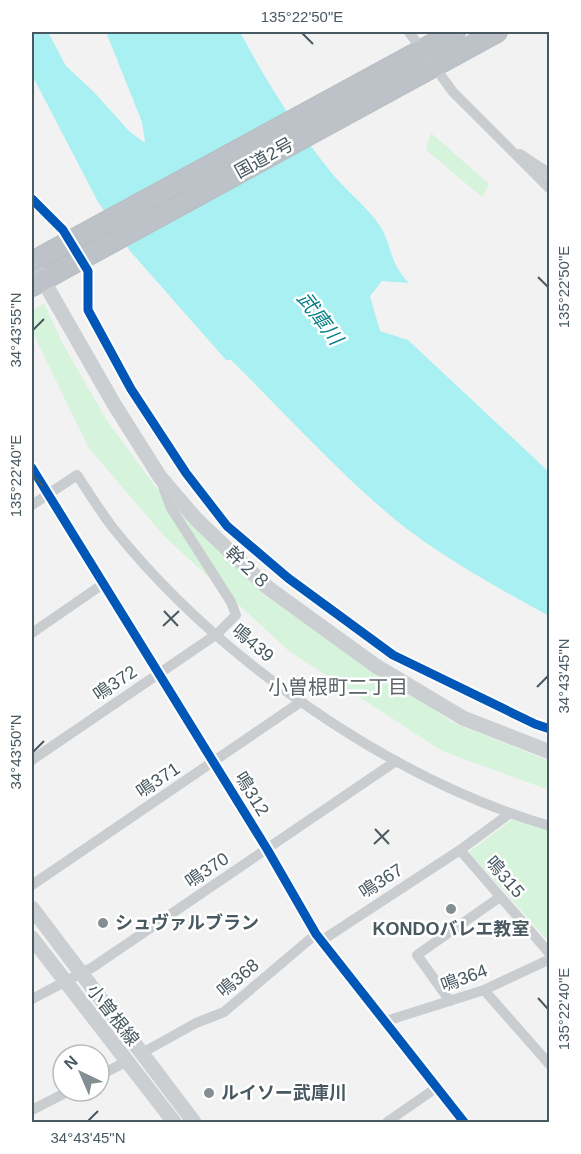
<svg xmlns="http://www.w3.org/2000/svg" width="581" height="1154" font-family="Arial,'Noto Sans JP',sans-serif">
  <style>
    .green { fill: #d6f3dc }
    .water { fill: #a9f0f2 }
    .lines { fill: none; stroke-linecap: round; stroke-linejoin: round }
    .highway-casing { stroke: #b7bec2; stroke-width: 22 }
    .street { stroke: #c9cdcf; stroke-width: 10 }
    .secondary { stroke: #cbcfd1; stroke-width: 15 }
    .highway { stroke: #bcc2c7; stroke-width: 20 }
    .cycleway-casing { stroke: #fff; stroke-width: 13 }
    .cycleway { stroke: #0057b8; stroke-width: 9 }
    .ticks { fill: none; stroke: #485961; stroke-width: 2 }
    .poi-dot { fill: #848f94; stroke: #fff; stroke-width: 2 }
    .labels { text-anchor: middle; stroke-width: 5; stroke-linejoin: round; paint-order: stroke }
    .street-label { font-size: 18px; fill: #485961; stroke: #fff }
    .poi-label { font-size: 18px; font-weight: bold; fill: #485961; stroke: #fff; text-anchor: start }
    .water-label { font-size: 20px; font-style: italic; fill: #078286; stroke: #fff }
    .neighbourhood-label { font-size: 20px; fill: #5d6367; stroke: #fff }
    .neatline { fill: none; stroke: #485961; stroke-width: 2 }
    .ticks-label { font-size: 15px; text-anchor: middle; fill: #485961 }
  </style>
  <rect width="100%" height="100%" fill="#f3f2f2"/>
  <!-- green -->
  <g class="green">
    <polygon points="431,133 489,184 482,197 426,150"/>
    <polygon points="44,303 64,346 108,422 158,490 264,595 452,722 549,761 549,790 442,751 289,651 165,537 88,447 32,331 32,311"/>
    <polygon points="513,819 549,830 549,942 469,852"/>
  </g>
  <!-- water -->
  <path class="water" d="M32,32H48L66,66L93,91L129,131L145,143L142,122L106,32H240C266,81 295,127 330,171C345,190 367,206 380,226C393,247 388,261 409,283L382,281L370,296L380,331L408,340L549,472V616C498,588 445,559 398,522C338,473 286,414 231,360H226L130,251L97,200L32,75Z"/>
  <g class="lines">
    <!-- highway casing -->
    <g class="highway-casing">
      <g id="highway">
        <polyline points="32,262 455,32"/>
        <polyline points="32,286 497,32"/>
      </g>
    </g>
    <!-- street -->
    <g class="street">
      <polyline points="409,32 453,92 550,189"/>
      <polyline points="520,154 550,174"/>
      <polyline points="32,468 267,849 316,934 464,1122"/>
      <path d="M32,505L77,475C89,493 100,511 113,528C217,658 389,779 550,826"/>
      <polyline points="32,633 103,584"/>
      <polyline points="32,760 217,634 236,615 231,602 171,508 162,484"/>
      <polyline points="460,850 550,954"/>
      <polyline points="32,885 302,701"/>
      <polyline points="321,941 460,850 509,814"/>
      <polyline points="484,990 550,1065"/>
      <polyline points="32,999 93,967 396,761"/>
      <polyline points="450,1001 417,955 500,897"/>
      <polyline points="386,1021 484,990 550,959"/>
      <polyline points="142,1053 196,1023 224,1012 316,934"/>
      <polyline points="99,1076 127,1061"/>
      <polyline points="32,1110 69,1091"/>
      <polyline points="387,1122 436,1088"/>
    </g>
    <!-- secondary -->
    <g class="secondary">
      <polyline points="39,273 114,404 160,477 196,519 267,587 376,666 463,718 550,752"/>
      <polyline points="32,908 194,1122"/>
      <polyline points="32,938 174,1122"/>
    </g>
    <!-- highway -->
    <use href="#highway" class="highway"/>
    <!-- cycleway casing -->
    <g class="cycleway-casing">
      <g id="cycleway">
        <polyline points="32,199 63,230 88,271 88,310 131,389 186,473 227,526 288,578 393,655 535,724 550,729"/>
        <polyline points="32,468 267,849 316,934 464,1122"/>
      </g>
    </g>
    <!-- cycleway -->
    <use href="#cycleway" class="cycleway"/>
  </g>
  <!-- ticks -->
  <path class="ticks" d="M302,33L313,44M538,277L548,287M33,330L44,319M33,476L43,486M164,611L178,626M163,626L179,611M537,687L548,676M33,752L44,741M375,829L389,844M374,844L389,830M538,998L548,1009M88,1121L98,1111"/>
  <!-- markers -->
  <g class="poi-dot">
    <circle cx="451" cy="909" r="6"/>
    <circle cx="103" cy="923" r="6"/>
    <circle cx="209" cy="1093" r="6"/>
  </g>
  <g class="labels">
    <!-- street labels -->
    <g class="street-label">
      <text transform="translate(264 158) rotate(-29)" y="6">国道2号</text>
      <text transform="translate(248 568) rotate(43)" y="6">幹２８</text>
      <text transform="translate(253 643) rotate(40)" y="6">鳴439</text>
      <text transform="translate(115 683) rotate(-34)" y="6">鳴372</text>
      <text transform="translate(158 780) rotate(-34)" y="6">鳴371</text>
      <text transform="translate(252 794) rotate(58)" y="6">鳴312</text>
      <text transform="translate(207 870) rotate(-34)" y="6">鳴370</text>
      <text transform="translate(505 877) rotate(49)" y="6">鳴315</text>
      <text transform="translate(381 881) rotate(-33)" y="6">鳴367</text>
      <text transform="translate(238 978) rotate(-40)" y="6">鳴368</text>
      <text transform="translate(464 978) rotate(-20)" y="6">鳴364</text>
      <text transform="translate(113 1015) rotate(52)" y="6">小曽根線</text>
    </g>
    <!-- poi labels -->
    <g class="poi-label">
      <text x="115" y="929">シュヴァルブラン</text>
      <text x="451" y="935" text-anchor="middle">KONDOバレエ教室</text>
      <text x="221" y="1099">ルイソー武庫川</text>
    </g>
    <!-- water labels -->
    <g class="water-label">
      <text transform="translate(320 318) rotate(53)" y="7">武庫川</text>
    </g>
    <!-- neighbourhood labels -->
    <g class="neighbourhood-label">
      <text x="338" y="694">小曽根町二丁目</text>
    </g>
  </g>
  <!-- border -->
  <rect width="581" height="1154" fill="none" stroke="#ffffff" stroke-width="66"/>
  <!-- north arrow -->
  <g transform="translate(81 1073) rotate(316)"><circle r="28" fill="#ffffff" stroke="#b6bdc0" stroke-width="1.5"/>
  <path d="M0-4.5L10 22L0 15L-10 22Z" fill="#848f94"/>
  <text y="-9" font-size="16" font-weight="bold" text-anchor="middle" fill="#485961">N</text>
  </g>
  <rect x="33" y="33" width="515" height="1088" class="neatline"/>
  <g class="ticks-label">
    <text x="302" y="22">135°22'50"E</text>
    <text transform="translate(564 287) rotate(-90)" y="5">135°22'50"E</text>
    <text transform="translate(16 330) rotate(-90)" y="5">34°43'55"N</text>
    <text transform="translate(16 476) rotate(-90)" y="5">135°22'40"E</text>
    <text transform="translate(564 676) rotate(-90)" y="5">34°43'45"N</text>
    <text transform="translate(16 752) rotate(-90)" y="5">34°43'50"N</text>
    <text transform="translate(564 1009) rotate(-90)" y="5">135°22'40"E</text>
    <text x="88" y="1143">34°43'45"N</text>
  </g>
</svg>
